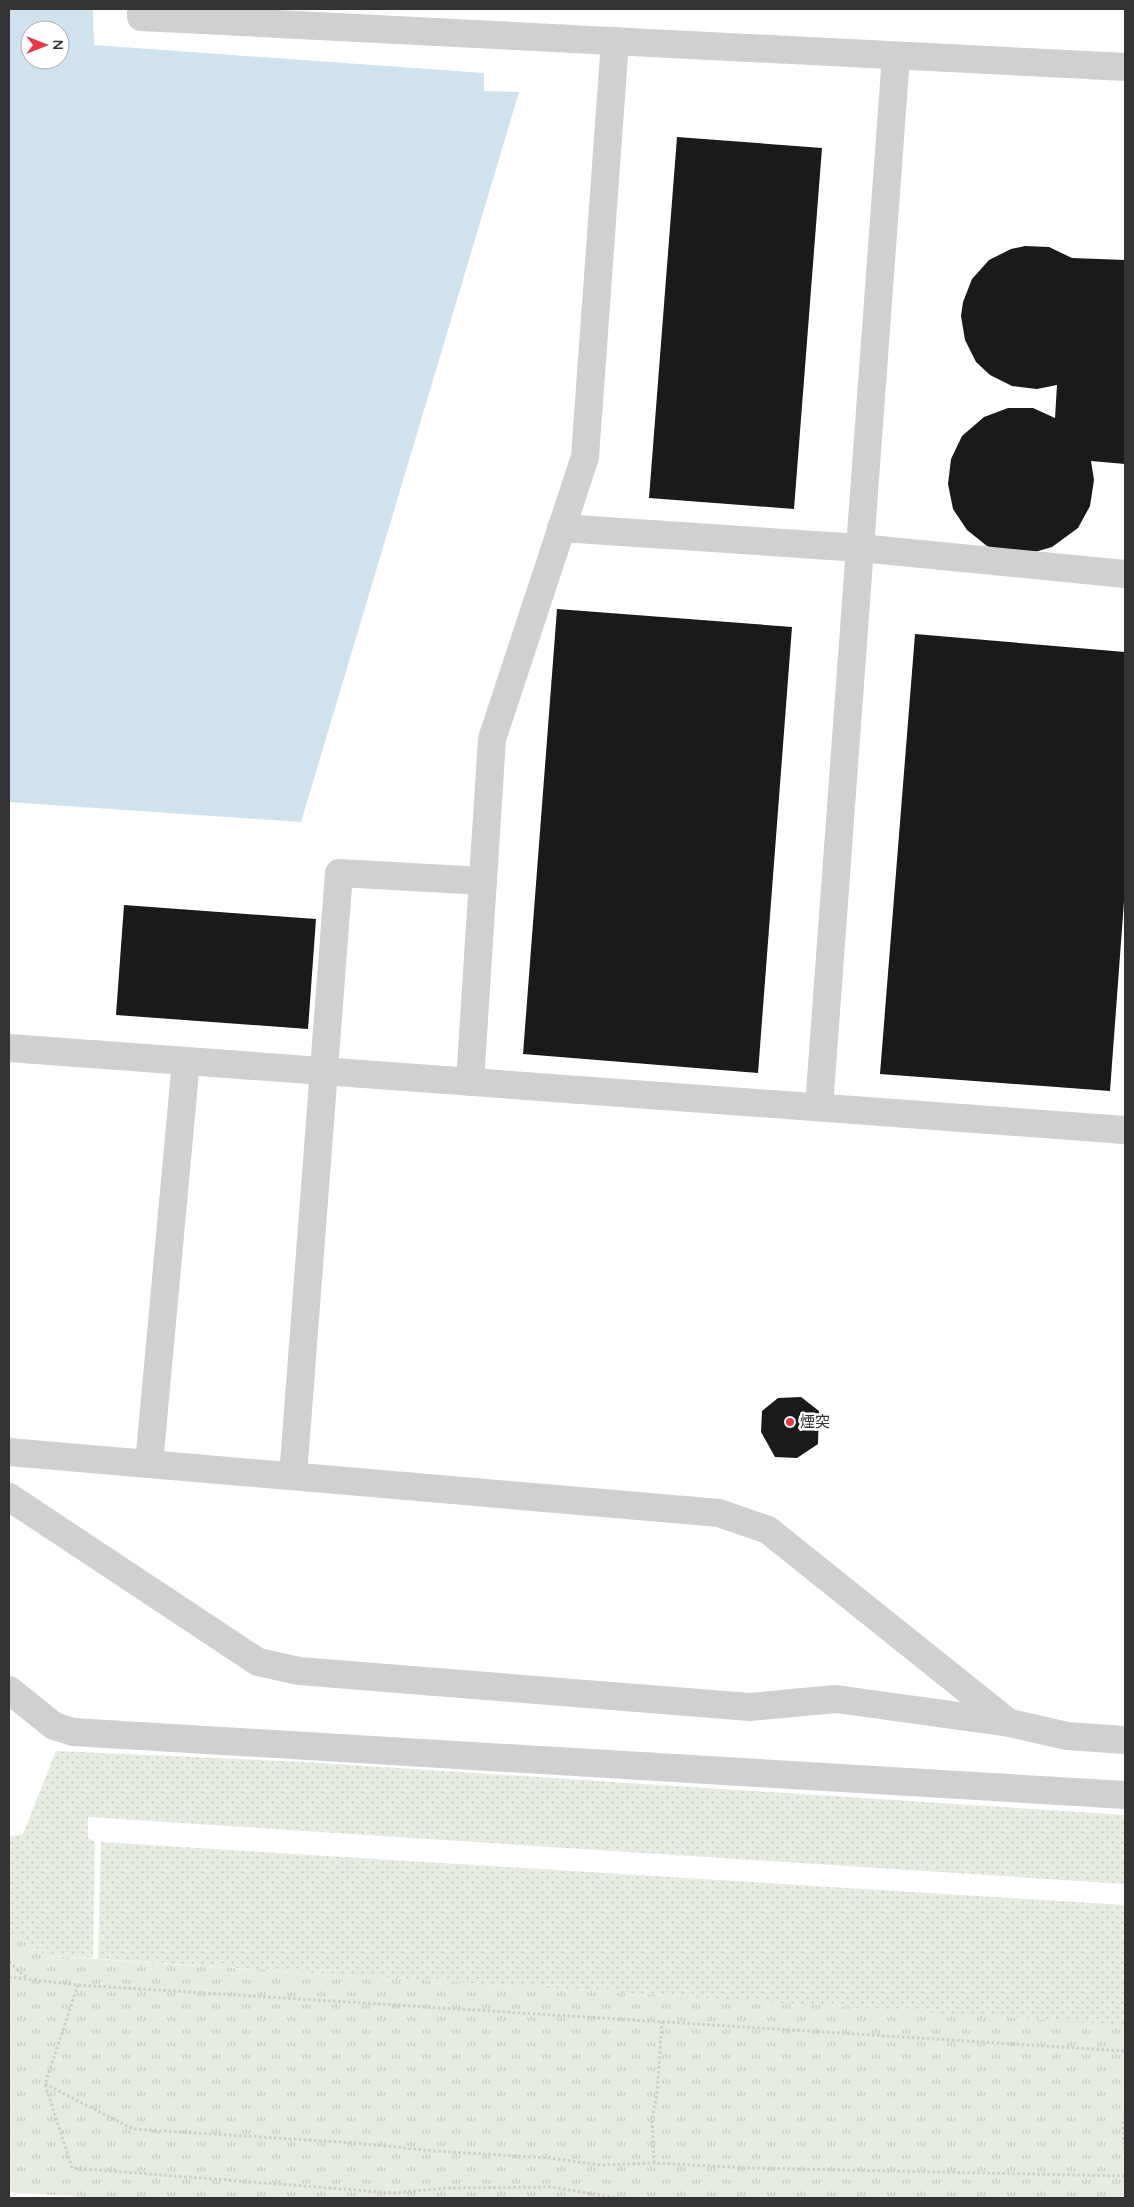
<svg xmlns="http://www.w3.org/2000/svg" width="1134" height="2207" font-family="Quicksand,'Noto Sans JP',sans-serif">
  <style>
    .grass { fill: url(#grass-dots) }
    .park { fill: url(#park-tufts) }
    .water { fill: #cfe2ee; fill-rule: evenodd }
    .building { fill: #1a1a1a }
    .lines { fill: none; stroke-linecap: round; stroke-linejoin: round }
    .path { stroke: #cdcdcd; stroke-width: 3; stroke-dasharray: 2.5 2.5; stroke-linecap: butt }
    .minor { stroke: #d0d0d0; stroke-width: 28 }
    .poi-dot { fill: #e63946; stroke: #fff; stroke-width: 2 }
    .labels { text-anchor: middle; stroke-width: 5; stroke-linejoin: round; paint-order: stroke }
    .poi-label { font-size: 15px; fill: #333; stroke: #fff; text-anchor: start }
  </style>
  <defs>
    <pattern id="grass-dots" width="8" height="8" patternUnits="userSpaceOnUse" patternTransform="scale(1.25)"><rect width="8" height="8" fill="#e6ecdf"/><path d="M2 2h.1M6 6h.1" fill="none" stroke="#c6cbc0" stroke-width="1.8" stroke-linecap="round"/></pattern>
    <pattern id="park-tufts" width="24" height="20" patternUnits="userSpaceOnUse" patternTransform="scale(1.25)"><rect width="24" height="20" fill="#e6ecdf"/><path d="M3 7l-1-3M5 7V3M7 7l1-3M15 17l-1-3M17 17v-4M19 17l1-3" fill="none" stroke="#c6cbc0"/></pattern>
  </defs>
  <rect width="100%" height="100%" fill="#fff"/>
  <!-- grass -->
  <g class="grass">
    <polygon points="56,1751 305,1762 1125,1815 1125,1884 88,1817 88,1838 95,1842 93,1958 47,1956 9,1932 9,1837 23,1834"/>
    <polygon points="101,1842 1125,1905 1125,2026 98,1959"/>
  </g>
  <!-- park -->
  <polygon class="park" points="9,1932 47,1956 1125,2025 1125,2198 98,2198 9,2192"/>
  <!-- water -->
  <path class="water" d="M9,9H93L94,45L484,73V91L519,92L301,822L9,802ZM30,30H60V60H30Z"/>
  <!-- building -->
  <g class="building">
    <polygon points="677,137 822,148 794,509 649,498"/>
    <polygon points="1025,246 1049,247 1072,258 1125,260 1125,464 1091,461 1094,480 1090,506 1078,528 1052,547 1028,554 1002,552 987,546 967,530 953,509 948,484 951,459 962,436 984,417 1008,408 1033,408 1055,418 1057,385 1037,389 1012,386 990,375 976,362 965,340 961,316 963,302 972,279 989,260 1011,249"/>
    <polygon points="557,609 792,627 758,1073 523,1054"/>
    <polygon points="915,634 1125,652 1125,888 1110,1091 880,1074"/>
    <polygon points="124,905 316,919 308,1029 116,1015"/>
    <polygon points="801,1397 819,1411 818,1444 797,1458 775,1457 761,1432 762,1411 778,1398"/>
  </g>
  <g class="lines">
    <!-- path -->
    <g class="path">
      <polyline points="9,1962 27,1978"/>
      <polyline points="9,1977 78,1985 1125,2051"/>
      <polyline points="78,1985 45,2084 72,2168 394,2193 445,2188 552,2187 617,2198"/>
      <polyline points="45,2084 133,2129 356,2143 434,2151 549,2158 601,2165 654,2163 750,2168 1125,2176"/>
      <polyline points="1125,2112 1123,2127 1125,2154"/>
      <polyline points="654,2163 652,2118 657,2094 662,2021"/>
    </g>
    <!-- minor -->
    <g class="minor">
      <polyline points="141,9 141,17 1125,67"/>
      <polyline points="561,528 860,548 1125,574"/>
      <polyline points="9,1048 1125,1130"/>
      <polyline points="470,1082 492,739 585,457 615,41"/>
      <polyline points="819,1107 896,56"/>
      <polyline points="9,1452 719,1513 768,1530 1009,1723"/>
      <polyline points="149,1464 186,1061"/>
      <polyline points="293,1476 339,873 483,881"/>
      <polyline points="9,1497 258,1662 299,1671 750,1707 836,1699 1010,1723 1067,1736 1125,1740"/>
      <polyline points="9,1690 54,1726 73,1732 1125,1795"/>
    </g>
  </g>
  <!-- markers -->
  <circle class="poi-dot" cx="790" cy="1422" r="5"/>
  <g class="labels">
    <!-- poi labels -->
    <g class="poi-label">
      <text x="800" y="1427">煙突</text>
    </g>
  </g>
  <!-- border -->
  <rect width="1134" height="2207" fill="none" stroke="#333333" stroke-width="20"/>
  <!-- north arrow -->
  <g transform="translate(45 45) rotate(90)"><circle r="24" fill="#ffffff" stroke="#adadad"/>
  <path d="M0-4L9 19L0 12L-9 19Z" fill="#e63946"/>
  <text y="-8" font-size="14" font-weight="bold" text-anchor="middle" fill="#333333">N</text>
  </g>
</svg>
